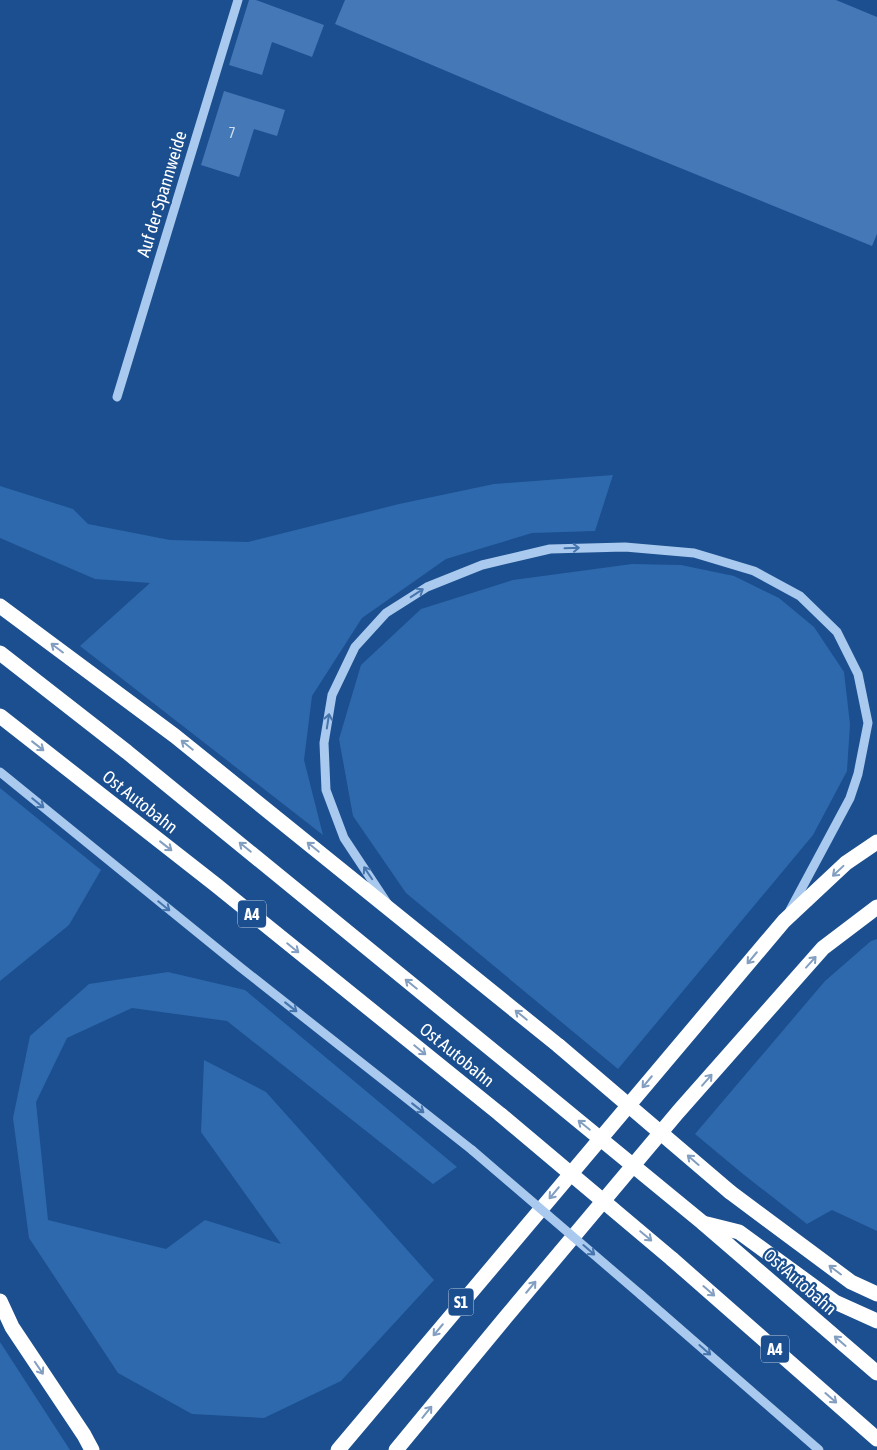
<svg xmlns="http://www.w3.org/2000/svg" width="877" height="1450" font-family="'Asap Condensed',sans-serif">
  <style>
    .green { fill: #2e69ad }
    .building { fill: #4478b7 }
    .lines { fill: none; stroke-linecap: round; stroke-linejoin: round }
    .minor { stroke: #a9c9ee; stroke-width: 9 }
    .highway { stroke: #fff; stroke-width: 15 }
    .minor-bridge { stroke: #a9c9ee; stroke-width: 9 }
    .highway-bridge { stroke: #fff; stroke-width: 15 }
    .oneway { stroke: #4674ac }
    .oneway2 { stroke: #829ec1 }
    .labels { text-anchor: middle; stroke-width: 4.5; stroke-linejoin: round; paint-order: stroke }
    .number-label { font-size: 15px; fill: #d0dded }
    .shield { fill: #1b4f8f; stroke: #bbcadd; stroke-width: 1 }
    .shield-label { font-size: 16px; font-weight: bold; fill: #fff }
    .street-label { font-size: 18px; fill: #fff; stroke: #1b4f8f }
  </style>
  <rect width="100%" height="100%" fill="#1b4f8f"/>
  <!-- green -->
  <g class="green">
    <polygon points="613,475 595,531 532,533 446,559 362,618 312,696 304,760 323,835 80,646 150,583 95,579 0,538 0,486 73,509 88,524 170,540 248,542 399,504 494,484"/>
    <polygon points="632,564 681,565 734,576 779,598 814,627 844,672 850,724 847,771 813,835 618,1069 406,893 353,816 339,739 361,665 421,609 513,580"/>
    <polygon points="0,788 101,870 69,925 0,981"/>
    <polygon points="877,939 877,1231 832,1210 807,1224 743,1174 695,1134 825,981 871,941"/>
    <polygon points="168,972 245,990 457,1167 433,1184 227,1021 132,1008 67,1038 36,1102 48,1220 166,1249 205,1220 281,1244 201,1132 204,1060 266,1092 434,1280 341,1381 264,1418 192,1414 118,1373 29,1238 13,1118 30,1036 89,984"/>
    <polygon points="0,1342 70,1450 0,1450"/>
  </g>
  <!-- building -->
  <g class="building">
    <polygon points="249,0 256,0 324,25 312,57 272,42 262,75 229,65"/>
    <polygon points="345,0 836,0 877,17 877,234 872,246 562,120 335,24"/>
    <polygon points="224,91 285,110 277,136 254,129 239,177 201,165"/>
  </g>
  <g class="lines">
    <!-- minor -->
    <g class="minor">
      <polyline points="117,397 238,0"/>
      <polyline points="0,772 240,967 472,1150"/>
      <polyline points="387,903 344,838 326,790 324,743 332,695 355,647 386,613 427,587 482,565 550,549 625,547 694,553 754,571 800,596 837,632 858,674 868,723 858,774 850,798 790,910"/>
      <polyline points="641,1295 819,1450"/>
    </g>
    <!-- highway -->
    <g class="highway">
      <polyline points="0,606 175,736 559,1046"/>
      <polyline points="0,653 127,752 530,1081"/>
      <polyline points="0,716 216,885 501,1115"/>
      <polyline points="730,1192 851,1282 877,1294"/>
      <polyline points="703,1223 877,1373"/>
      <polyline points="707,1224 739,1232 835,1302 877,1321"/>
      <polyline points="672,1259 877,1439"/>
      <polyline points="0,1301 12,1327 84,1435 92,1450"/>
      <polyline points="338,1450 784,921 846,863 877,842"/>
      <polyline points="396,1450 505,1318 678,1112 823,948 877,907"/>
    </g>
    <!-- minor-bridge -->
    <polyline class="minor-bridge" points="472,1150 641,1295"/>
    <!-- highway-bridge -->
    <g class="highway-bridge">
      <polyline points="559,1046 730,1192"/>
      <polyline points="530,1081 703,1223"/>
      <polyline points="501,1115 672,1259"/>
    </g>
  </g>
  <!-- one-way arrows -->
  <defs><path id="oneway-shaft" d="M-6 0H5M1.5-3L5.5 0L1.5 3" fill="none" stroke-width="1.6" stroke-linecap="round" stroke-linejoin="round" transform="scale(1.25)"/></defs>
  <g class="oneway">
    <use href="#oneway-shaft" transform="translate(572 548) rotate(-2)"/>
    <use href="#oneway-shaft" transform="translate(417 593) rotate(-33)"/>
    <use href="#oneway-shaft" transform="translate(328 721) rotate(-81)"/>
    <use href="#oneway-shaft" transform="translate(38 803) rotate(39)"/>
    <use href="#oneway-shaft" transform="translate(368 873) rotate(-124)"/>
    <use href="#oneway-shaft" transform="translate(164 906) rotate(39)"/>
    <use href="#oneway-shaft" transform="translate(291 1007) rotate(38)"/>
    <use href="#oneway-shaft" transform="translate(418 1108) rotate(38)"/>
    <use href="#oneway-shaft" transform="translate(589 1250) rotate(41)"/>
    <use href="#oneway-shaft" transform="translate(705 1350) rotate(41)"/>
  </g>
  <g class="oneway2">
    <use href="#oneway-shaft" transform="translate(57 648) rotate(-143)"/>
    <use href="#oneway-shaft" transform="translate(187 745) rotate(-141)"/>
    <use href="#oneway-shaft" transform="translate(38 746) rotate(38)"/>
    <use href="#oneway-shaft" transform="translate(166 846) rotate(38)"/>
    <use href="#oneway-shaft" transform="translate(245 847) rotate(-141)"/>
    <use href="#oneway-shaft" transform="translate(313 847) rotate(-141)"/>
    <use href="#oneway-shaft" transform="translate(838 871) rotate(137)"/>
    <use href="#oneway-shaft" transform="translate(293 948) rotate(39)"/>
    <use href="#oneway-shaft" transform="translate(752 958) rotate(130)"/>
    <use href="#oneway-shaft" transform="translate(811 962) rotate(-48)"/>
    <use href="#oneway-shaft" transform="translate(411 984) rotate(-141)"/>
    <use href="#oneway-shaft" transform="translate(521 1015) rotate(-141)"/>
    <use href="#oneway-shaft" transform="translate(420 1050) rotate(39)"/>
    <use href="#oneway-shaft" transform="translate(707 1080) rotate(-49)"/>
    <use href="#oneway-shaft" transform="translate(647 1082) rotate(130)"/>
    <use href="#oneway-shaft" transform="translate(584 1125) rotate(-141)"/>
    <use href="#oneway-shaft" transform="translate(693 1160) rotate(-139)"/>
    <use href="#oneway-shaft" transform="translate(554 1193) rotate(130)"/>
    <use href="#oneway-shaft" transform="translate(646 1236) rotate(40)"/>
    <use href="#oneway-shaft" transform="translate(835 1270) rotate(-143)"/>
    <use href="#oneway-shaft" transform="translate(531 1287) rotate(-50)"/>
    <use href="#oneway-shaft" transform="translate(709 1291) rotate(41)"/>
    <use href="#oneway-shaft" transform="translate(438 1330) rotate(130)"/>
    <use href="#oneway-shaft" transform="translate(840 1341) rotate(-139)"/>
    <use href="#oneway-shaft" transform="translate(39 1368) rotate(56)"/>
    <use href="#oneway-shaft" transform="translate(831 1398) rotate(41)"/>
    <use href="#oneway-shaft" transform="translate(427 1412) rotate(-51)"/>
  </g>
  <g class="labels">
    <!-- number labels -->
    <g class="number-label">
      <text x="232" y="138">7</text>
    </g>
    <!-- shield labels -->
    <g class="shield">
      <rect x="238" y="900.5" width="28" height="27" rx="4"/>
      <rect x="448.5" y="1288.5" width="25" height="27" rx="4"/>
      <rect x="761" y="1335.5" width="28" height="27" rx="4"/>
    </g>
    <g class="shield-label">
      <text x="252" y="920">A4</text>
      <text x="461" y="1308">S1</text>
      <text x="775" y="1355">A4</text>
    </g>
    <!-- street labels -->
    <g class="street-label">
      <text transform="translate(162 194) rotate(-73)" y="6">Auf der Spannweide</text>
      <text transform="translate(140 802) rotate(38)" y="6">Ost Autobahn</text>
      <text transform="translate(457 1055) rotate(39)" y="6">Ost Autobahn</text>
      <text transform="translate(800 1282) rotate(41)" y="6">Ost Autobahn</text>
    </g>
  </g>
</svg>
